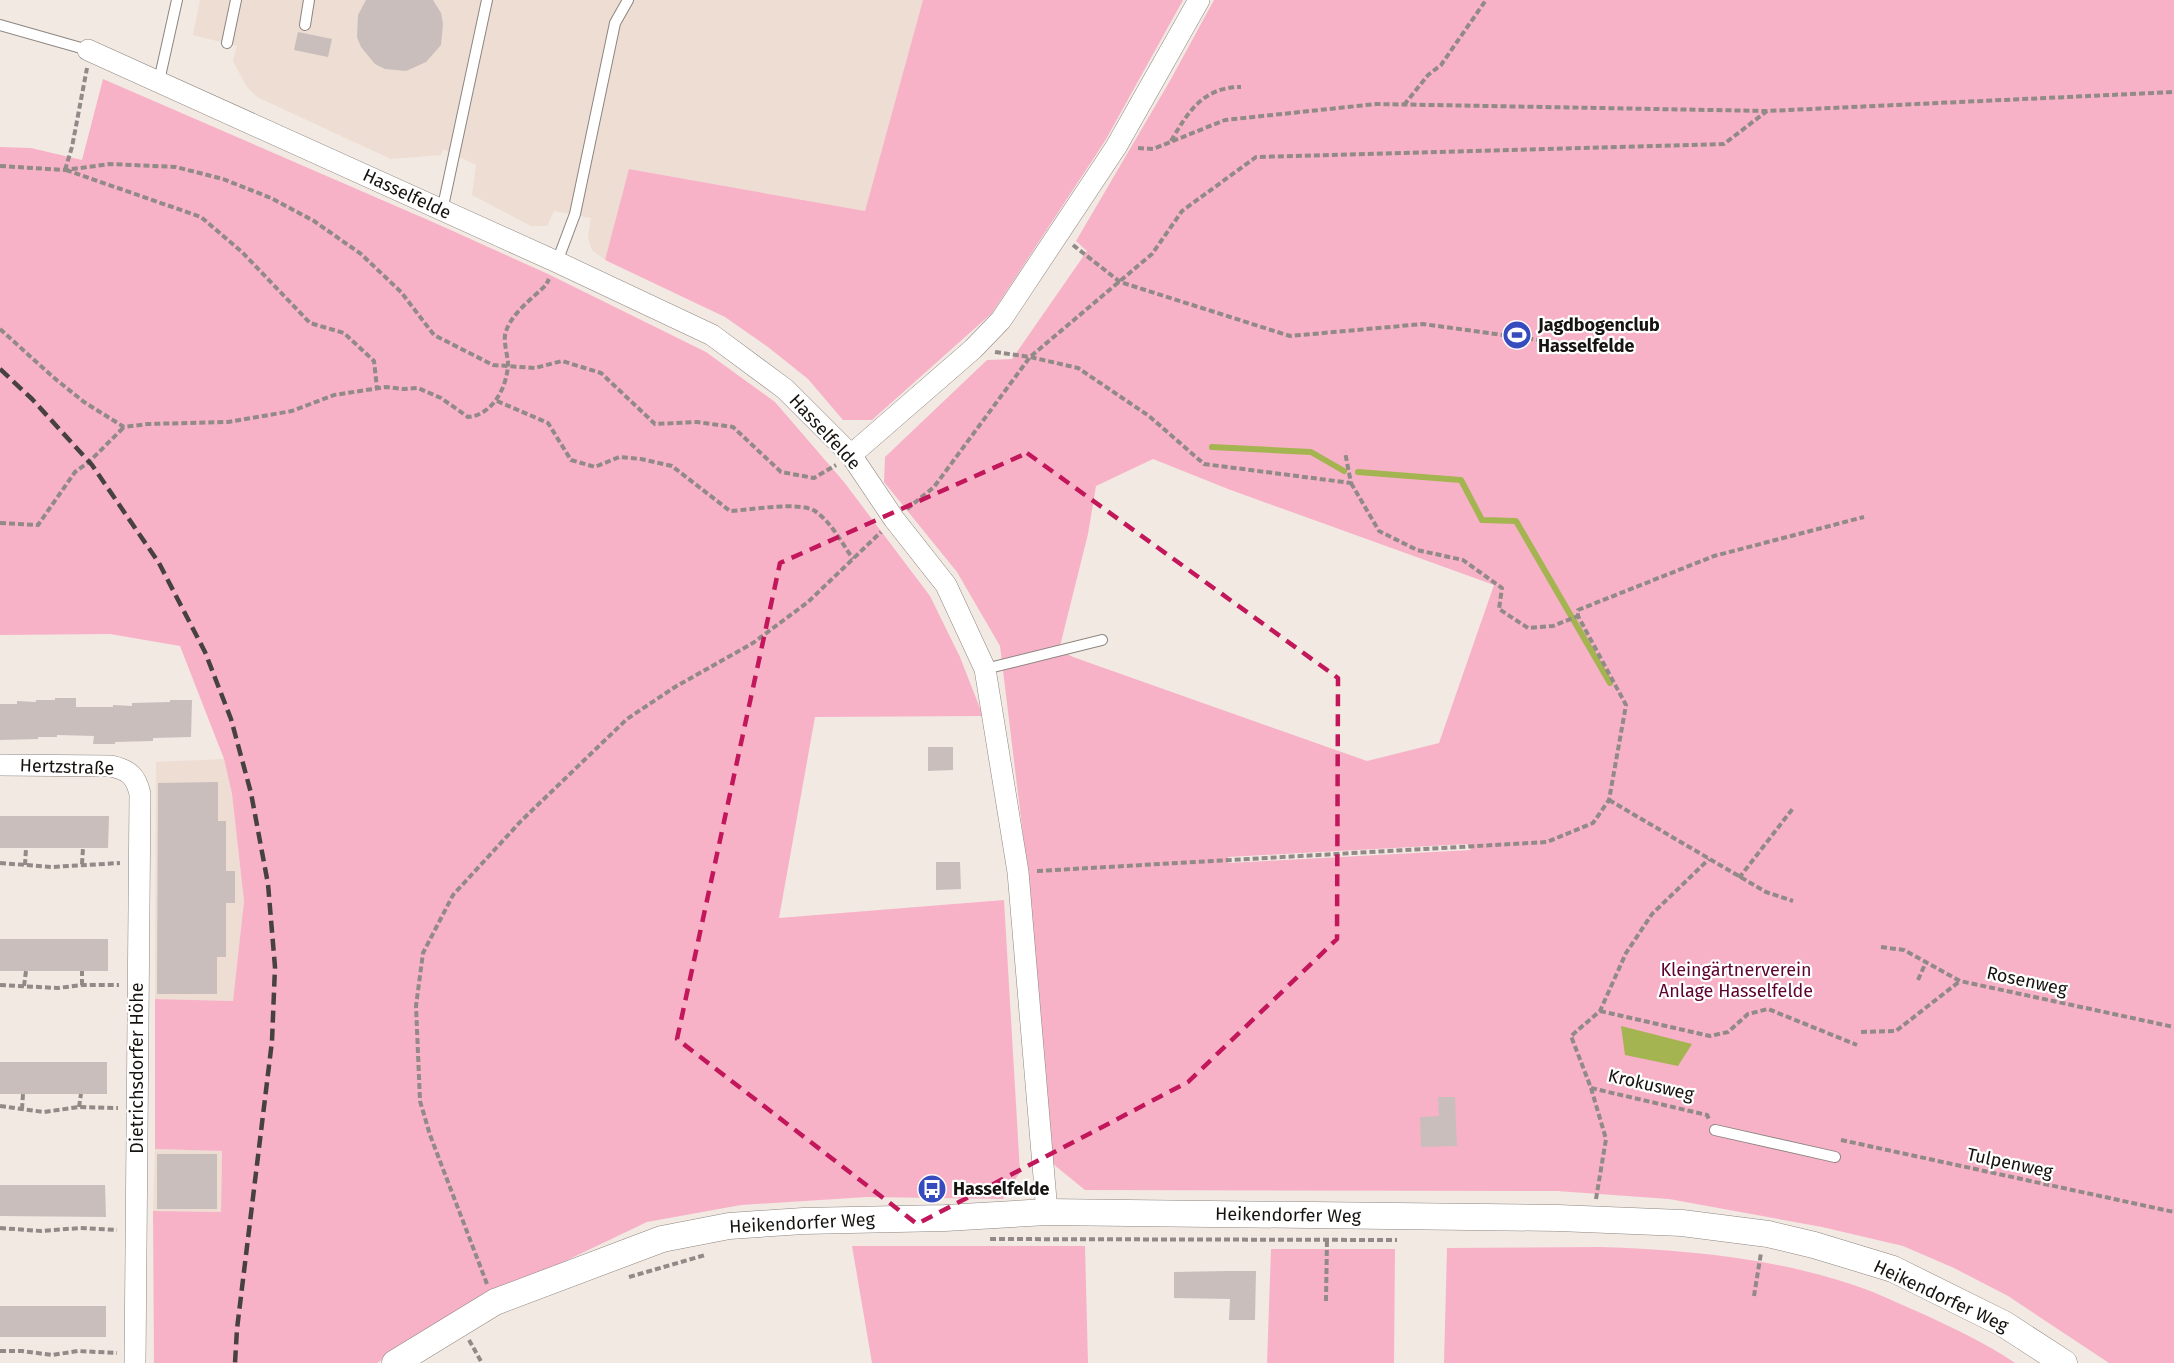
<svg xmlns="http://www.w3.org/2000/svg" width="2174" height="1363" font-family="'Fira Sans',sans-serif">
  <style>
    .built { fill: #edddd2 }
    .green { fill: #f8b2c8; fill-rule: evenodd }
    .water { fill: #a3b450 }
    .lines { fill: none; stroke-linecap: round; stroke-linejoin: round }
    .stream { stroke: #a3b450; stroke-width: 6 }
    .building { fill: #c9bebc }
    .service-casing { stroke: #8d857f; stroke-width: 12 }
    .minor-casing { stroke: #8d857f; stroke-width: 22 }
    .tertiary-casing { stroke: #8d857f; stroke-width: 27 }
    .path { stroke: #918a86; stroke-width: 4; stroke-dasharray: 6 3; stroke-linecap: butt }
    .service { stroke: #fff; stroke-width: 10 }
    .minor { stroke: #fff; stroke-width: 21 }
    .tertiary { stroke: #fff; stroke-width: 26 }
    .rail { stroke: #47423f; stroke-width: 4.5; stroke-dasharray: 12 6; stroke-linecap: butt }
    .marked { fill: none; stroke: #c2185b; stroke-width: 4.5; stroke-dasharray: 12 8; stroke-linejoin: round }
    .labels { text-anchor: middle; stroke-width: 4.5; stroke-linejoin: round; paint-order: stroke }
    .street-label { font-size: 18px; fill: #161311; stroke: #fff }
    .poi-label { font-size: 18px; font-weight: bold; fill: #161311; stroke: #fff; text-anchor: start }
    .park-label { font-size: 18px; fill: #5d012f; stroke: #fff }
  </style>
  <rect width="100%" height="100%" fill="#f2e9e3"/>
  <!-- built -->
  <g class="built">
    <polygon points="200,0 923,0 865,211 630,169 605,260 592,250 588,238 591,218 554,211 547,226 531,226 472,195 476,165 443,149 441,155 391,159 257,97 247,87 233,61 237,46 193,35"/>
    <polygon points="224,759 232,794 244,901 233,1001 155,999 156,762"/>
    <polygon points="155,1149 222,1151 221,1212 153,1211"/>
  </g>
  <!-- green -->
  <g class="green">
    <polygon points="923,0 1183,0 1105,141 992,313 872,420 843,420 808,379 768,347 725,317 605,260 629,169 865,211"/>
    <path d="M1214,0H2174V1363H2109L2008,1296L1954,1268L1903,1246L1822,1227L1669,1199L1557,1191L1085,1190L1053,1164L1029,884L1000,646L957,572L884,482L885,457L987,360L1012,359L1087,251L1076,241L1171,79ZM1153,459L1228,489L1494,585L1439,743L1367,761L1073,657L1059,650L1088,534L1096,486ZM1467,844L1471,850L1228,863V857Z"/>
    <polygon points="103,79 435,223 548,274 706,352 775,402 844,482 930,596 960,657 983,716 815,717 779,918 1004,900 1020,1172 1003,1199 867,1197 741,1205 647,1222 456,1313 377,1363 154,1363 153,1211 221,1212 222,1151 155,1149 155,999 233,1001 244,901 232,794 224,759 180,646 110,634 0,635 0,147 31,148 82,160"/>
    <polygon points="852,1246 1085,1246 1088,1363 872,1363"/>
    <path d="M1600,1247C1692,1250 1786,1259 1873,1292C1890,1299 1906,1307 1923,1314C1955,1329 1986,1343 2015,1363H1444L1447,1248Z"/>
    <polygon points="1271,1249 1395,1249 1394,1363 1267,1363"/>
  </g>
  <!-- water -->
  <polygon class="water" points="1621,1026 1692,1044 1678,1066 1625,1055"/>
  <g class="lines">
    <!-- stream -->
    <g class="stream">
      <polyline points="1212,447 1311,452 1344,471"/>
      <polyline points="1358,472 1461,480 1482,520 1516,521 1610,683"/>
    </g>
  </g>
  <!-- building -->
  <g class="building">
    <polygon points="366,0 433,0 441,13 443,24 441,45 426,62 406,71 385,69 375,64 361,47 357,37 358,15"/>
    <polygon points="298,32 332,39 328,57 294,50"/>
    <polygon points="55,698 76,698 76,707 113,707 113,705 132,706 132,703 170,702 170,700 192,700 191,737 153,738 153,741 115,742 115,744 93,744 94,736 57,735 57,737 38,737 38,739 0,740 0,704 17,704 17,701 36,702 36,700 55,700"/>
    <polygon points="928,747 953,747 953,770 928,771"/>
    <polygon points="218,782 218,821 226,821 226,871 235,871 235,903 226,903 226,957 217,957 217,994 157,994 158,783"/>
    <polygon points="0,816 109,816 108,848 0,848"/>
    <polygon points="936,862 960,862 961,889 936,890"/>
    <rect x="0" y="939" width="108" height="32"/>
    <rect x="0" y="1062" width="107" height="32"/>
    <polygon points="1438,1097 1455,1097 1457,1146 1421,1147 1420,1117 1439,1116"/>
    <rect x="157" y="1154" width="60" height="55"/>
    <polygon points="0,1185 105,1185 106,1217 0,1216"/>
    <polygon points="1227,1271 1256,1271 1255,1320 1229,1320 1230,1299 1174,1298 1174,1272"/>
    <rect x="0" y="1306" width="106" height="31"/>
  </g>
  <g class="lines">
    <!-- service casing -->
    <g class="service-casing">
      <g id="service">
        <polyline points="0,25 88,50"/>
        <polyline points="305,25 309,0"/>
        <polyline points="227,43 236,0"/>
        <polyline points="159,81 177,0"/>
        <polyline points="442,211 487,0"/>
        <polyline points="557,262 575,214 615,23 628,0"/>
        <polyline points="985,669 1102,640"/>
        <polyline points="1715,1130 1835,1157"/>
      </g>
    </g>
    <!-- minor casing -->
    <g class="minor-casing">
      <g id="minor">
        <polyline points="88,50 557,262 712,335 785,389 851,455 894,519 946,585 985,669 1018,872 1047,1212"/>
        <polyline points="851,455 973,349 1001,320 1116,147 1199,0"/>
        <path d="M0,765L111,766C129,770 136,776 140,794L135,1363"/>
      </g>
    </g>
    <!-- tertiary casing -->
    <g class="tertiary-casing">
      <polyline id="tertiary" points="395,1363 495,1302 662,1239 729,1226 803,1221 945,1218 1047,1212 1558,1218 1682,1223 1768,1234 1814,1245 1893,1269 2004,1324 2064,1363"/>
    </g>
    <!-- path -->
    <g class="path">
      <polyline points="1404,105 1428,75 1441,65 1486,0"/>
      <path d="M1171,141C1188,112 1203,87 1241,87"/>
      <polyline points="1138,148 1153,149 1225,120 1376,104 1767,111 2174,92"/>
      <polyline points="0,166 65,170 110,164 176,167 223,179 271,198 314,221 361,254 401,292 434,335 493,365 535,368 562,361 601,373 655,424 697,422 733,427 781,472 814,478 836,465"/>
      <polyline points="65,170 72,147 87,68"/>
      <polyline points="66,170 201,217 242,252 310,323 344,333 374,361 377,388"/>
      <polyline points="1073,245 1120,282 1290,336 1423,324 1568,344"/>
      <path d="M0,329L53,377L84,402L124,427L148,424L228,422L292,411L334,395L386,387L403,389L418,388L441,398L468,417C493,415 508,386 508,362C507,354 504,343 505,335C509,315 533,298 546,285L549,279"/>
      <polyline points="995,352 1030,357 1078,368 1149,416 1204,464 1351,483 1345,452"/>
      <path d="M497,401L548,423L571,460L595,467L619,457L641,459L672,466L730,511C750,510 799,501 815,511C831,522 842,543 853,559"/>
      <polyline points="1351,483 1379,531 1417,550 1463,560 1502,588 1499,609 1528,628 1553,626 1578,616"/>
      <polyline points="907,509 934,487 1030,357 1152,254 1182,211 1256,157 1724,144 1767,111"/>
      <polyline points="0,523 38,525 75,472 89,462 124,427"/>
      <polyline points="1609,800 1766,892 1793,901"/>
      <polyline points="0,863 52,867 120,863"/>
      <polyline points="82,864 83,848"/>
      <polyline points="25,865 26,848"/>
      <polyline points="1037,871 1547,842 1593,823 1609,800 1626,705 1578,616 1578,610 1714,556 1864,517"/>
      <polyline points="1739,878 1794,807"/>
      <polyline points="1881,947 1904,950 1960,981 2174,1027"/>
      <polyline points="1918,980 1926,962"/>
      <polyline points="0,985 58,988 82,985 119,985"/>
      <polyline points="82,985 82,971"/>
      <polyline points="24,986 26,971"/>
      <polyline points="1600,1011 1710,1036 1728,1032 1748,1014 1768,1009 1857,1045"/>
      <polyline points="1861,1032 1896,1031 1960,981"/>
      <polyline points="1591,1088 1707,1115 1709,1119"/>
      <polyline points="0,1106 44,1112 79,1107 118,1108"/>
      <polyline points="79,1107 81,1094"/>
      <polyline points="22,1109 23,1094"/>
      <polyline points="1841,1140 2174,1212"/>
      <polyline points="1596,1199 1606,1139 1591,1088 1571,1036 1600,1011 1626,953 1652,914 1709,859"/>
      <polyline points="0,1228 41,1231 80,1228 117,1230"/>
      <polyline points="990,1239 1397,1240"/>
      <polyline points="629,1277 705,1255"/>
      <polyline points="487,1284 430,1135 420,1101 416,1006 423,953 453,895 521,821 627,719 675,687 753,643 808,602 881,532"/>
      <polyline points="1754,1296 1761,1253"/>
      <polyline points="1326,1301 1327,1239"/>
      <polyline points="469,1340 482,1363"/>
      <polyline points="0,1351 22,1351 52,1355 78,1351 117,1353"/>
    </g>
    <!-- service -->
    <use href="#service" class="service"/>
    <!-- minor -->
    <use href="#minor" class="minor"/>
    <!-- tertiary -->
    <use href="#tertiary" class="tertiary"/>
    <!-- rail -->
    <polyline class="rail" points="0,369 32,399 92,465 159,563 205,652 231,719 251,793 268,884 275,967 272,1041 237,1329 235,1363"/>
  </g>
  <!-- marked area -->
  <path class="marked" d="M1027,453L1338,678L1337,939L1188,1082L917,1224L677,1039L780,563Z"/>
  <!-- icons -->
  <defs>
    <g id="stadium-disc" transform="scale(1.5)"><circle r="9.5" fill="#364bbd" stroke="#fff"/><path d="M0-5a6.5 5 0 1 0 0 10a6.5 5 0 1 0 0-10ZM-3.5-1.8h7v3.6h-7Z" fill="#fff"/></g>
    <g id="bus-disc" transform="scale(1.5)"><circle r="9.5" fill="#364bbd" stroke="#fff"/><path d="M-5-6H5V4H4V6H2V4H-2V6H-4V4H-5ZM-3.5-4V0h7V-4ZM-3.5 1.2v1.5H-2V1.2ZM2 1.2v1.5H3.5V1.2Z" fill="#fff"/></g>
  </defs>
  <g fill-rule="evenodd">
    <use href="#stadium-disc" x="1517" y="335"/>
    <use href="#bus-disc" x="932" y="1189"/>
  </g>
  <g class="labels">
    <!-- street labels -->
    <g class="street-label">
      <text transform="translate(407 194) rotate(25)" y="6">Hasselfelde</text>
      <text transform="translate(825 432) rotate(47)" y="6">Hasselfelde</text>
      <text transform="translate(67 767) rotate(2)" y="6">Hertzstraße</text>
      <text transform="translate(2027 981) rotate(12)" y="6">Rosenweg</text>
      <text transform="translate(137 1068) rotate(-90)" y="6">Dietrichsdorfer Höhe</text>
      <text transform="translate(1651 1085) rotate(13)" y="6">Krokusweg</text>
      <text transform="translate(2010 1163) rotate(12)" y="6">Tulpenweg</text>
      <text transform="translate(1288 1215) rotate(1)" y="6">Heikendorfer Weg</text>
      <text transform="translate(802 1223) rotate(-3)" y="6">Heikendorfer Weg</text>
      <text transform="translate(1941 1296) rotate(25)" y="6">Heikendorfer Weg</text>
    </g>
    <!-- poi labels -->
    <g class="poi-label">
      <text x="1538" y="331">Jagdbogenclub<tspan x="1538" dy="21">Hasselfelde</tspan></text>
      <text x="953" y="1195">Hasselfelde</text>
    </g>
    <!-- park labels -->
    <g class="park-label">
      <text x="1736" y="976">Kleingärtnerverein<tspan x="1736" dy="21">Anlage Hasselfelde</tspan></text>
    </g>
  </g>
</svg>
